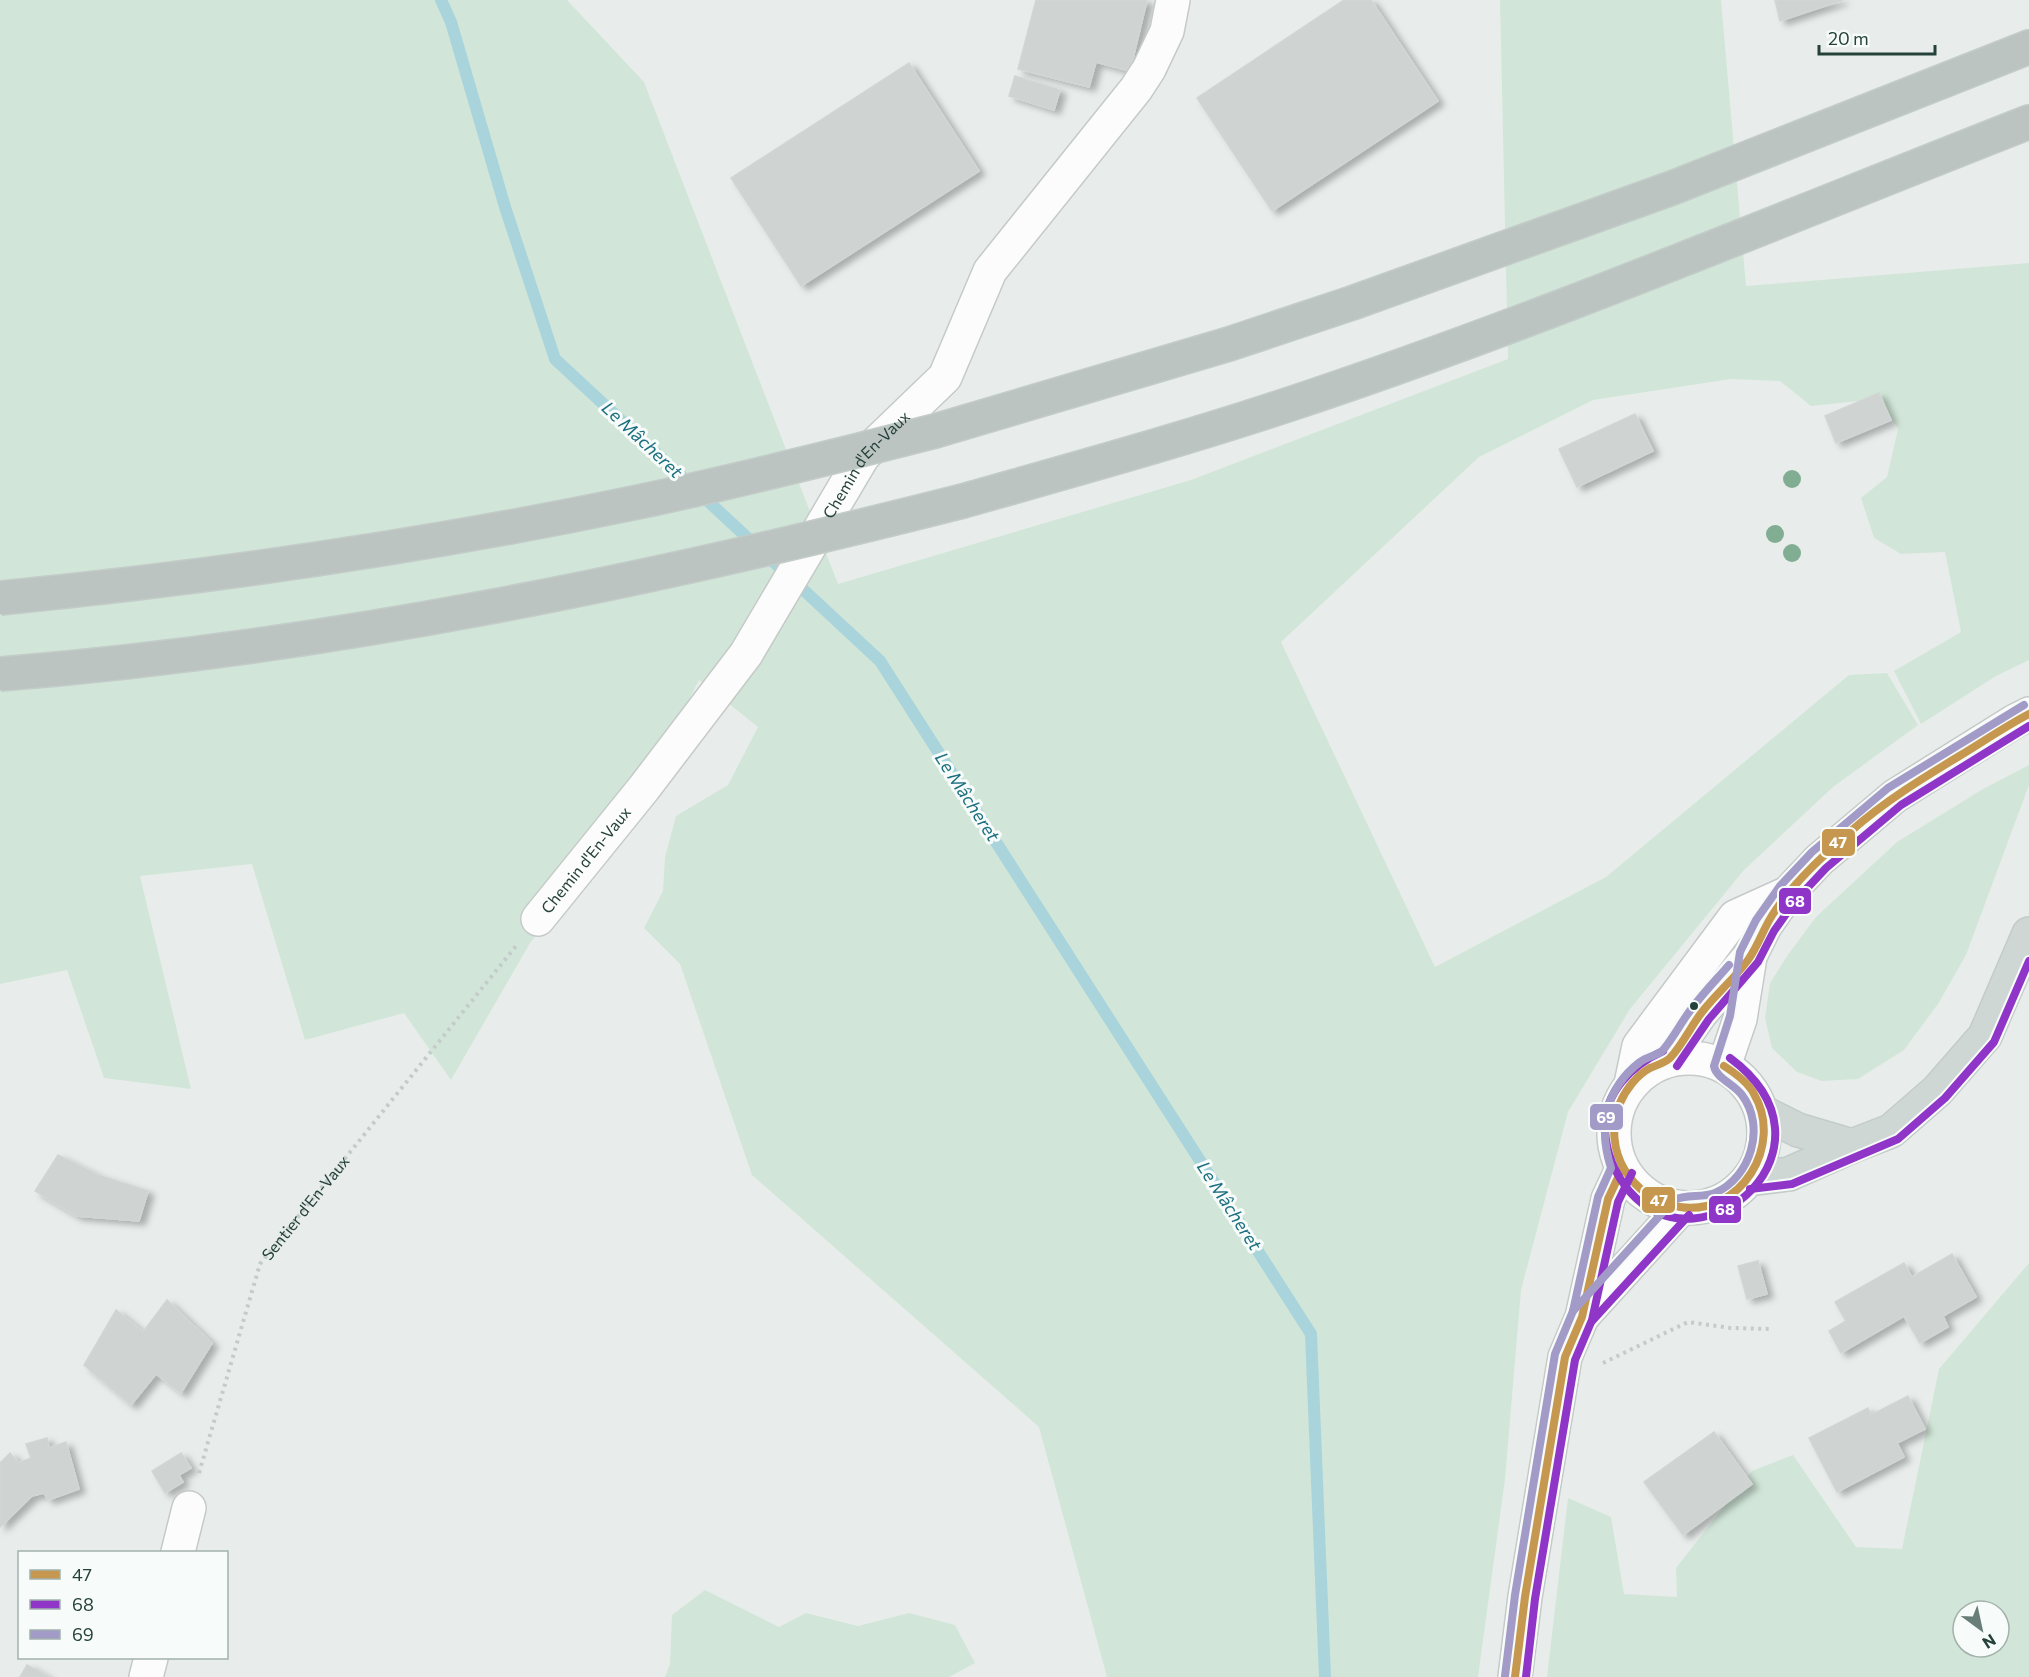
<svg xmlns="http://www.w3.org/2000/svg" width="2029" height="1677" font-family="Commissioner,sans-serif">
  <style>
    .green { fill: #d1e6d8; fill-rule: evenodd }
    .lines { fill: none; stroke-linecap: round; stroke-linejoin: round }
    .stream { stroke: #a9d4db; stroke-width: 12 }
    .building { fill: #cfd4d2; stroke: #d1d6d4; stroke-width: 1.5; filter: url(#shadow) }
    .minor-casing { stroke: #c5cac8; stroke-width: 36 }
    .major-casing { stroke: #c3ccc9; stroke-width: 36 }
    .highway-casing { stroke: #c3ccc9; stroke-width: 36 }
    .path { stroke: #c3ccca; stroke-width: 4; stroke-dasharray: 3 4.5; stroke-linecap: butt }
    .minor { stroke: #fcfcfc; stroke-width: 33 }
    .major { stroke: #cfd7d5; stroke-width: 33 }
    .highway { stroke: #bcc4c2; stroke-width: 33 }
    .highway-bridge-casing { stroke: #c3ccc9; stroke-width: 36; stroke-linecap: butt }
    .highway-bridge { stroke: #bcc4c2; stroke-width: 33 }
    .bus-1-casing { stroke: #f7fbf9; stroke-width: 12 }
    .bus-2-casing { stroke: #f7fbf9; stroke-width: 12 }
    .bus-3-casing { stroke: #f7fbf9; stroke-width: 12 }
    .bus-1 { stroke: #c6984f; stroke-width: 8 }
    .bus-2 { stroke: #8f36c8; stroke-width: 8 }
    .bus-3 { stroke: #a29bc7; stroke-width: 8 }
    .tree { fill: #81ae93 }
    .bus-dot { fill: #24423a; stroke: #f7fbf9; stroke-width: 2 }
    .labels { text-anchor: middle; stroke-width: 6; stroke-linejoin: round; paint-order: stroke }
    .street-label { font-size: 16px; fill: #24423a; stroke: #f7fbf9 }
    .water-label { font-size: 18px; font-style: italic; fill: #1c6f80; stroke: #f7fbf9 }
    .line-badge { stroke: #f7fbf9; stroke-width: 2 }
    .badge-label { font-size: 16px; text-anchor: middle; font-weight: bold; fill: #fff }
  </style>
  <defs>
    <filter id="shadow"><feDropShadow dx="6" dy="4" stdDeviation="3" flood-color="#0004"/></filter>
  </defs>
  <rect width="100%" height="100%" fill="#e8edeb"/>
  <!-- green -->
  <g class="green">
    <polygon points="0,0 567,0 644,82 838,584 1191,480 1508,359 1500,0 1721,0 1746,286 2029,263 2029,660 1996,676 1921,724 1894,671 1961,632 1945,552 1901,554 1874,538 1861,498 1887,477 1898,429 1879,399 1811,406 1780,381 1731,379 1593,400 1479,457 1281,642 1435,967 1606,877 1849,675 1887,673 1918,725 1833,787 1744,870 1630,1009 1568,1112 1521,1290 1505,1479 1478,1677 1107,1677 1039,1427 752,1175 680,964 644,928 663,891 665,857 676,816 728,785 758,727 699,680 630,816 530,943 451,1080 404,1013 305,1040 252,864 140,876 191,1089 104,1078 67,970 0,984"/>
    <polygon points="2029,765 2029,785 1966,955 1938,1004 1904,1050 1858,1079 1822,1081 1797,1072 1772,1048 1765,1018 1770,983 1787,956 1816,917 1897,842 1983,789"/>
    <path d="M2029,1263V1677H1547L1568,1498L1611,1517L1624,1594L1677,1597L1676,1568L1752,1471L1793,1455L1856,1547L1902,1549L1939,1369ZM1963,1611H1999V1647H1963Z"/>
    <polygon points="705,1590 779,1627 806,1613 858,1626 909,1613 955,1625 975,1663 949,1677 665,1677 670,1664 672,1615"/>
  </g>
  <g class="lines">
    <!-- stream -->
    <polyline class="stream" points="441,0 451,22 505,207 555,359 880,661 1311,1334 1325,1677"/>
  </g>
  <!-- building -->
  <g class="building">
    <polygon points="1036,0 1147,0 1130,71 1096,62 1089,87 1018,69"/>
    <polygon points="1344,0 1371,0 1438,101 1272,211 1197,98"/>
    <polygon points="1775,0 1843,0 1780,21"/>
    <polygon points="909,63 979,171 801,286 731,178"/>
    <polygon points="1015,76 1060,90 1054,110 1009,96"/>
    <polygon points="1879,393 1891,420 1836,443 1825,416"/>
    <polygon points="1635,414 1653,451 1577,487 1559,449"/>
    <polygon points="58,1155 98,1175 148,1191 139,1221 77,1216 35,1191"/>
    <polygon points="1952,1254 1976,1297 1943,1316 1948,1327 1920,1343 1904,1316 1841,1353 1829,1331 1846,1321 1835,1302 1904,1263 1912,1277"/>
    <polygon points="1758,1261 1767,1294 1747,1299 1738,1266"/>
    <polygon points="167,1300 212,1343 181,1393 156,1374 131,1405 84,1365 116,1310 143,1332"/>
    <polygon points="1908,1396 1925,1429 1897,1443 1904,1457 1837,1492 1809,1438 1868,1408 1871,1415"/>
    <polygon points="1714,1432 1752,1484 1683,1535 1644,1482"/>
    <polygon points="47,1438 49,1448 66,1442 79,1489 48,1500 44,1493 32,1496 0,1527 0,1463 10,1453 19,1463 31,1458 26,1444"/>
    <polygon points="181,1453 191,1468 179,1475 183,1482 165,1493 152,1471"/>
    <polygon points="27,1665 49,1677 20,1677"/>
  </g>
  <g class="lines">
    <!-- minor casing -->
    <g class="minor-casing">
      <g id="minor">
        <path id="s2" d="M538,919L644,788L746,654L863,456L945,377L990,271L1136,89L1149,69L1167,31L1173,0"/>
        <circle cx="1689" cy="1133" r="75"/>
        <polyline points="1668,1060 1701,1013 1750,956 1765,926 1788,893 1819,860 1895,796 2015,721 2029,714"/>
        <polyline points="1724,1066 1740,1019 1750,957"/>
        <polyline points="1631,1084 1639,1046 1735,917 1788,893"/>
        <polyline points="1583,1316 1681,1208"/>
        <polyline points="178,1552 189,1508"/>
        <polyline points="146,1677 151,1658"/>
        <polyline points="1515,1677 1525,1597 1565,1357 1582,1317 1608,1199 1622,1169"/>
      </g>
    </g>
    <!-- major casing -->
    <g class="major-casing">
      <g id="major">
        <polyline points="1762,1112 1798,1130 1852,1146"/>
        <polyline points="1749,1179 1789,1174 1852,1146 1891,1131 1937,1091 1985,1036 2029,934"/>
      </g>
    </g>
    <!-- highway casing -->
    <g class="highway-casing">
      <g id="highway">
        <polyline points="935,431 1229,344 1352,303 1672,188 2029,47"/>
        <path d="M963,501C1072,470 1182,440 1290,404C1540,321 1784,218 2029,122"/>
      </g>
    </g>
    <!-- path -->
    <g class="path">
      <polyline points="1603,1363 1688,1322 1731,1328 1771,1329"/>
      <path id="s1" d="M199,1473L260,1264L516,946"/>
    </g>
    <!-- minor -->
    <use href="#minor" class="minor"/>
    <!-- major -->
    <use href="#major" class="major"/>
    <!-- highway -->
    <use href="#highway" class="highway"/>
    <!-- highway-bridge casing -->
    <g class="highway-bridge-casing">
      <g id="highway-bridge">
        <path d="M0,598C214,577 427,546 638,502C738,481 837,456 935,431"/>
        <path d="M0,674C326,648 647,581 963,501"/>
      </g>
    </g>
    <!-- highway-bridge -->
    <use href="#highway-bridge" class="highway-bridge"/>
    <!-- bus-1 casing -->
    <g class="bus-1-casing">
      <g id="bus-1">
        <path d="M1724,1066C1735,1073 1748,1082 1754,1094C1784,1145 1741,1216 1680,1207C1631,1199 1601,1150 1620,1103C1626,1089 1637,1075 1650,1068C1657,1065 1665,1063 1670,1058C1683,1044 1691,1026 1702,1012C1716,994 1734,979 1748,960C1759,945 1764,926 1775,911C1795,881 1824,855 1851,831C1885,801 1923,778 1961,755C1984,741 2006,726 2029,714"/>
        <polyline points="1515,1677 1525,1597 1565,1357 1582,1317 1608,1199 1622,1169"/>
      </g>
    </g>
    <!-- bus-2 casing -->
    <g class="bus-2-casing">
      <g id="bus-2">
        <path d="M1663,1051C1632,1065 1603,1093 1605,1130C1606,1154 1614,1173 1630,1192C1704,1275 1849,1146 1730,1058"/>
        <polyline points="1677,1066 1709,1019 1758,962 1774,931 1796,900 1826,868 1901,805 2029,726"/>
        <polyline points="1750,1189 1792,1184 1898,1139 1945,1098 1994,1042 2029,961"/>
        <polyline points="1592,1321 1689,1215"/>
        <polyline points="1526,1677 1535,1599 1575,1360 1592,1320 1618,1202 1632,1173"/>
      </g>
    </g>
    <!-- bus-3 casing -->
    <g class="bus-3-casing">
      <g id="bus-3">
        <path d="M1573,1311L1598,1197L1611,1168C1598,1127 1605,1089 1640,1062C1646,1057 1655,1056 1661,1052C1670,1044 1684,1017 1693,1007C1704,992 1717,979 1729,965"/>
        <path d="M1505,1676L1515,1595L1555,1354L1573,1311L1674,1200C1686,1194 1702,1198 1715,1193C1751,1177 1766,1127 1742,1095C1734,1084 1716,1078 1714,1066L1730,1016L1740,952L1756,920L1780,886L1812,852L1888,788L2024,705"/>
      </g>
    </g>
    <!-- bus-1 -->
    <use href="#bus-1" class="bus-1"/>
    <!-- bus-2 -->
    <use href="#bus-2" class="bus-2"/>
    <!-- bus-3 -->
    <use href="#bus-3" class="bus-3"/>
  </g>
  <!-- trees -->
  <g class="tree">
    <circle cx="1792" cy="479" r="9"/>
    <circle cx="1775" cy="534" r="9"/>
    <circle cx="1792" cy="553" r="9"/>
  </g>
  <!-- markers -->
  <circle class="bus-dot" cx="1694" cy="1006" r="5"/>
  <g class="labels">
    <!-- street labels -->
    <g class="street-label">
      <text dy="6" stroke="none"><textPath href="#s2" startOffset="562">Chemin d'En-Vaux</textPath></text>
      <text dy="6" stroke="none"><textPath href="#s2" startOffset="76">Chemin d'En-Vaux</textPath></text>
      <text dy="6" stroke="none"><textPath href="#s1" startOffset="290">Sentier d'En-Vaux</textPath></text>
    </g>
    <!-- water labels -->
    <g class="water-label">
      <text transform="translate(642 440) rotate(43)" y="6">Le Mâcheret</text>
      <text transform="translate(967 797) rotate(57)" y="6">Le Mâcheret</text>
      <text transform="translate(1229 1206) rotate(57)" y="6">Le Mâcheret</text>
    </g>
  </g>
  <g class="line-badge">
    <rect x="1821" y="828" width="35" height="29" rx="6" fill="#c6984f"/>
    <rect x="1778" y="887" width="34" height="28" rx="6" fill="#8f36c8"/>
    <rect x="1589" y="1103" width="35" height="28" rx="6" fill="#a29bc7"/>
    <rect x="1641" y="1186" width="35" height="28" rx="6" fill="#c6984f"/>
    <rect x="1708" y="1195" width="34" height="29" rx="6" fill="#8f36c8"/>
  </g>
  <g class="badge-label">
    <text x="1838" y="848">47</text>
    <text x="1795" y="907">68</text>
    <text x="1606" y="1123">69</text>
    <text x="1659" y="1206">47</text>
    <text x="1725" y="1215">68</text>
  </g>
  <!-- legend -->
  <rect x="18" y="1551" width="210" height="108" fill="#f7fbf9" stroke="#a3b1ad" stroke-width="1.5"/>
  <rect x="30" y="1570" width="30" height="9" fill="#c6984f" stroke="#a3b1ad" stroke-width="1.5"/>
  <text x="72" y="1581" font-size="18" fill="#24423a">47</text>
  <rect x="30" y="1600" width="30" height="9" fill="#8f36c8" stroke="#a3b1ad" stroke-width="1.5"/>
  <text x="72" y="1611" font-size="18" fill="#24423a">68</text>
  <rect x="30" y="1630" width="30" height="9" fill="#a29bc7" stroke="#a3b1ad" stroke-width="1.5"/>
  <text x="72" y="1641" font-size="18" fill="#24423a">69</text>
  <!-- north arrow -->
  <g transform="translate(1981 1629) rotate(147)"><circle r="28" fill="#f7fbf9" stroke="#a3b1ad" stroke-width="1.5"/>
  <path d="M0-4.5L10 22L0 15L-10 22Z" fill="#697e78"/>
  <text y="-9" font-size="16" font-weight="bold" text-anchor="middle" fill="#24423a">N</text>
  </g>
  <!-- scale -->
  <path d="M1819 45v9h116v-9" fill="none" stroke="#24423a" stroke-width="3"/>
  <text x="1828" y="45" font-size="18" fill="#24423a" stroke="#f7fbf9" stroke-width="4.5" paint-order="stroke">20 m</text>
</svg>
